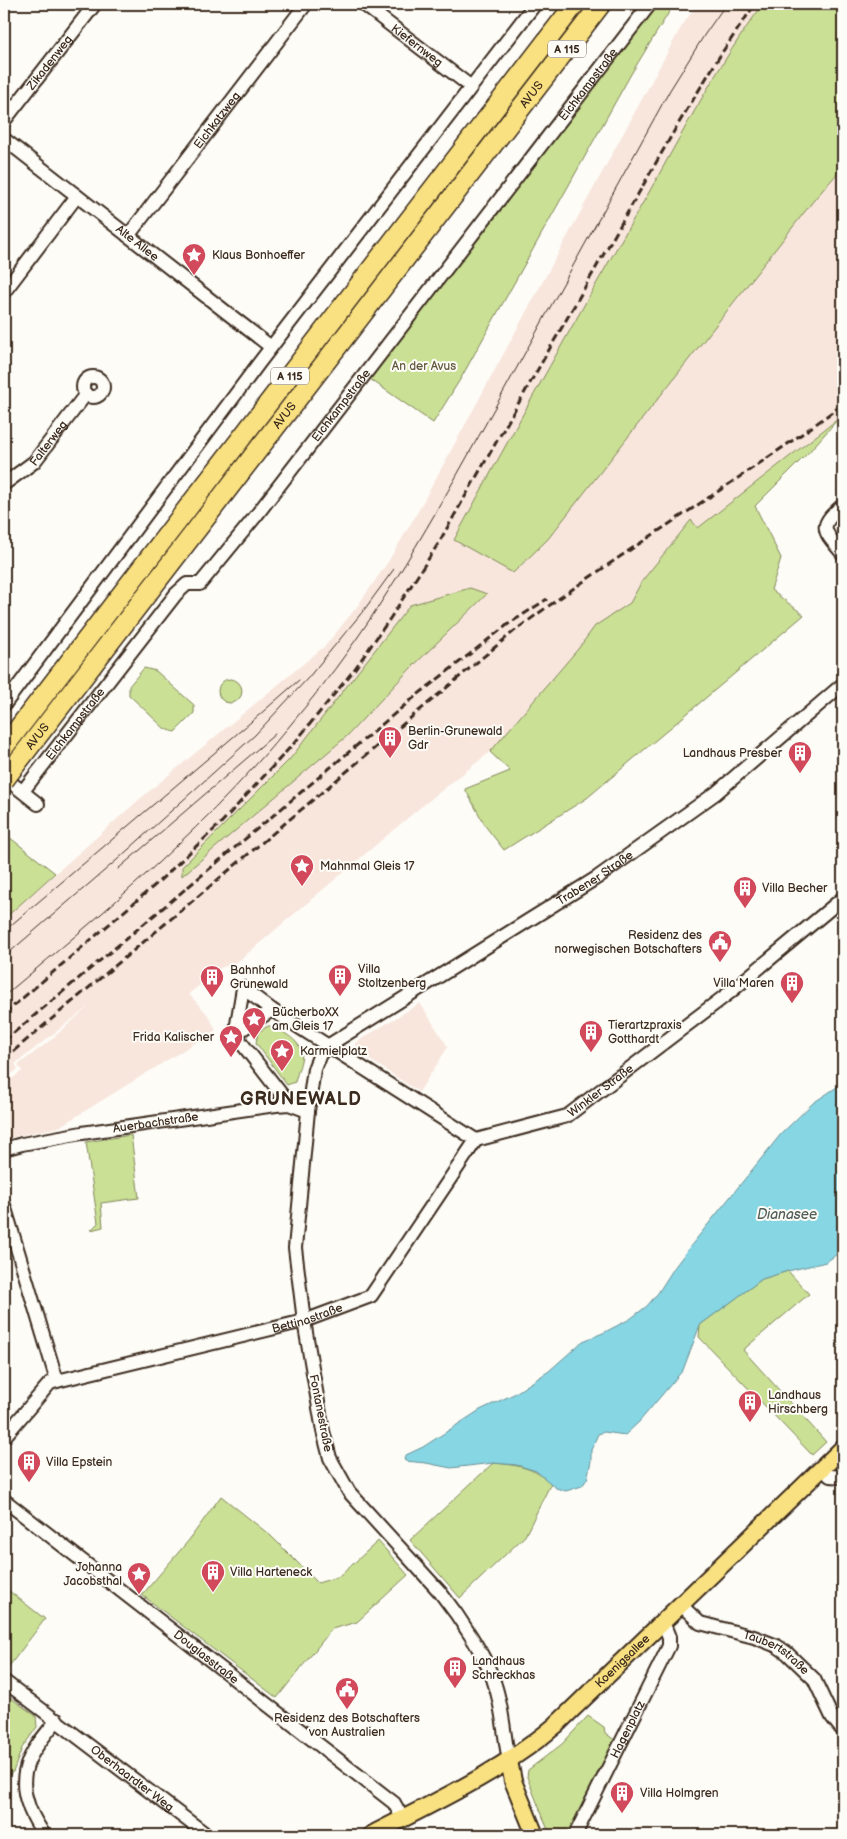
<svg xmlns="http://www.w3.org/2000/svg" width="847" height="1839" font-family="'Balsamiq Sans',sans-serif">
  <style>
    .built { fill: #f8e6dd }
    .green { fill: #cae095; stroke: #82855a }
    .water { fill: #87d6e4; stroke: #699195 }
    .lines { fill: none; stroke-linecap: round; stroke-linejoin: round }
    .minor-casing { stroke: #3b2a1e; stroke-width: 16 }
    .major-casing { stroke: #3b2a1e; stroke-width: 20 }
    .highway-casing { stroke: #3b2a1e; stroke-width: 22 }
    .minor { stroke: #fdfcf7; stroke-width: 12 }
    .major { stroke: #f9e181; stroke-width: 16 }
    .highway { stroke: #f9e181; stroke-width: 19 }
    .tram { stroke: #3b2a1e; stroke-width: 1 }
    .rail { stroke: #3b2a1e; stroke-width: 3; stroke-dasharray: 8 4; stroke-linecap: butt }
    .highway-bridge-casing { stroke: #3b2a1e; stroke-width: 22; stroke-linecap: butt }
    .highway-bridge { stroke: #f9e181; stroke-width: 19 }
    .labels { text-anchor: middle; stroke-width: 4; stroke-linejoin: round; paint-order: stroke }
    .shield { fill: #fdfcf7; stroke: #75695f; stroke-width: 1 }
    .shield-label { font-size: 11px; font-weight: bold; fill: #3b2a1e }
    .street-label { font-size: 12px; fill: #3b2a1e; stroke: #fdfcf7 }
    .poi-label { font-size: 12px; fill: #3b2a1e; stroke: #fdfcf7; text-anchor: start }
    .park-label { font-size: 12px; fill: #5f583c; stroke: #fdfcf7 }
    .water-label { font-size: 14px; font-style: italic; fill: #525e59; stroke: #fdfcf7 }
    .district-label { font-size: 18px; font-weight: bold; letter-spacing: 1px; fill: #3b2a1e; stroke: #fdfcf7 }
  </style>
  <rect width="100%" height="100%" fill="#fdfcf7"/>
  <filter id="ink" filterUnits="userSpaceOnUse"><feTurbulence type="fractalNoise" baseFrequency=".02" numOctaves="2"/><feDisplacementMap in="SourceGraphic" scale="10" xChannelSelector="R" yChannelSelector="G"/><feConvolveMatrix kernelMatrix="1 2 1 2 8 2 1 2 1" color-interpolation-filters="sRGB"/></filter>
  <g filter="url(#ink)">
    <!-- built -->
    <g class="built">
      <polygon points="697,4 843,4 843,414 698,529 691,520 642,581 630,603 595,626 578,649 490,752 416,811 235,964 222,967 191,992 189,994 208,1015 216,1030 59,1127 4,1139 4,1085 22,1071 18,1065 52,1039 89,1006 15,1064 18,1069 4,1080 4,919 141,798 326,645 356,608 388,562 416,515 680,29"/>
      <polygon points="420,1003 448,1047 419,1092 355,1050 355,1043"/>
    </g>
    <!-- green -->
    <g class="green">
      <polygon points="655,4 674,4 631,74 461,378 433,423 367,377"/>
      <path d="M763,4H843V167L814,200L548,539L513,573L454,540C517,424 581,309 648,194C684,130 719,63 763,4Z"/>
      <polygon points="839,418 809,452 755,506 781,558 771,590 804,615 587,798 504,850 486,827 465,789 510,771 490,752 578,649 595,626 630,603 642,581 691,520 698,528"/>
      <polygon points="470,588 487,594 410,669 347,736 182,876 182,867 290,759 410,605"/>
      <polygon points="144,668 156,671 194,705 194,713 175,732 165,729 129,695 129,686"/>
      <circle cx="230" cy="691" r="12"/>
      <polygon points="4,833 55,873 4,919"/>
      <path d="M268,1026C276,1026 280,1029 286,1034C310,1050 301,1058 295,1082L287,1085L256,1043L258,1032Z"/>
      <polygon points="131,1135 139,1198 101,1203 103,1227 91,1230 98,1223 86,1142"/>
      <polygon points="788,1271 809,1294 743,1350 826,1442 812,1455 699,1337 700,1325 762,1279"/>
      <path d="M493,1463C516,1465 534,1467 551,1483L525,1536L460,1598L410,1540Z"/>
      <polygon points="221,1496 271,1536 318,1583 340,1576 378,1541 408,1575 357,1622 332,1629 277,1698 142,1595 189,1540"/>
      <polygon points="4,1587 45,1619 7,1669 4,1668"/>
      <polygon points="4,1693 36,1716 37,1727 22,1748 13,1772 4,1777"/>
      <polygon points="588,1716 604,1727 605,1733 616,1741 567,1835 550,1835 527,1777 528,1770 562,1744"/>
    </g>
    <!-- water -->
    <polygon class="water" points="843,1083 843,1250 826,1262 788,1271 762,1279 700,1325 683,1370 639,1422 625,1435 604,1432 598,1434 591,1450 591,1461 587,1479 582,1486 566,1491 556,1488 536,1471 517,1465 493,1463 451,1468 426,1463 405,1461 404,1458 406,1455 423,1447 480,1410 514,1394 549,1371 583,1341 603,1333 630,1319 647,1306 658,1293 674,1268 689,1248 781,1134 813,1103"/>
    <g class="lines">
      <!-- minor casing -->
      <g class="minor-casing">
        <g id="minor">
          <path id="s1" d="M363,4L470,86"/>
          <path id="s2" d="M4,121L95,4"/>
          <path id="s3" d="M4,139L271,347"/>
          <path id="s4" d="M128,236L306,4"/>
          <polyline points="4,292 77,196"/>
          <circle cx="93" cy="387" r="10"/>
          <path id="s5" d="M4,484L34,462L86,394"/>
          <path d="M843,505C817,527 823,530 843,554"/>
          <polyline points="4,705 259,363 535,4"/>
          <polyline points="14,785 38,804"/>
          <path id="s6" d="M23,791L176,594L187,584H200L255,517L650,4"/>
          <polyline points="238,1032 272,1010"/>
          <path id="s7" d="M289,1104L240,1041L237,1024L243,988L272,1010L476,1140L567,1116L729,993L843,898"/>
          <path id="s8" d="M4,1149L22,1144L82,1133L276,1105L289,1104L308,1111"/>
          <polyline points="4,1205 57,1381 50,1383 4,1437"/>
          <path id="s9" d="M57,1381L304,1321L371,1296L476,1140"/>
          <polyline points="823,1469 830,1476 843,1477"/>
          <path id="s10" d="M4,1500L394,1803L403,1819"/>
          <path id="s11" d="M681,1605L700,1623L754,1637L777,1646L787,1653L814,1679L832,1717L843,1731"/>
          <path id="s12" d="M4,1681L207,1835"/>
          <path id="s13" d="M509,1761C504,1736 503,1709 495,1685C487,1657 458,1615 440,1592L349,1492L330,1458L323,1431L304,1321L295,1248L308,1111L314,1069L320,1054L329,1045L598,877L716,793L843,684"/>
          <path d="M44,1835C38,1825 31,1815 28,1804C15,1768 36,1746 57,1720"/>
          <path id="s14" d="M575,1835L669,1646V1637L663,1622"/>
        </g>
      </g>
      <!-- major casing -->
      <g class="major-casing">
        <g id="major">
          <polyline points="509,1761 513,1781 535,1835"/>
          <path id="s15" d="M371,1835C435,1802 501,1772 556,1725L843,1448"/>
        </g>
      </g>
      <!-- highway casing -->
      <g class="highway-casing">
        <g id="highway">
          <polyline points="4,747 575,4"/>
          <path id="s16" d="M10,772L601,4"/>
        </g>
      </g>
      <!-- minor -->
      <use href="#minor" class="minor"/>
      <!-- major -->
      <use href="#major" class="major"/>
      <!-- highway -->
      <use href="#highway" class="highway"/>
      <!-- tram -->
      <g class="tram">
        <polyline points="118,869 275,734"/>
        <polyline points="4,931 258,716 299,680"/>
        <polyline points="4,957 118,859 255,735 308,678 364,610 394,569"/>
        <path d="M4,996C62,947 121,899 176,846C229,797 277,743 322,686C391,597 444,498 499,400C556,297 613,193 670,90L705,34L726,4"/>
      </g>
      <!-- rail -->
      <g class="rail">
        <polyline points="4,1014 155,885 221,823 296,741 354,670 391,617 438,544 677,126 721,54 755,4"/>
        <polyline points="4,1041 411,700 507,625 547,599"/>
        <path d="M4,1059L513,632C620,552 736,484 843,404"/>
      </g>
      <!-- highway-bridge casing -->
      <g class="highway-bridge-casing">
        <polyline id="highway-bridge" points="4,780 10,772"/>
      </g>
      <!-- highway-bridge -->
      <use href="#highway-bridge" class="highway-bridge"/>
    </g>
  </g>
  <!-- icons -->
  <defs>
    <g id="sight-pin" transform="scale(1.25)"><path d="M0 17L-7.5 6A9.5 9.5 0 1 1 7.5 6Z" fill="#d1495b" stroke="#fdfcf7"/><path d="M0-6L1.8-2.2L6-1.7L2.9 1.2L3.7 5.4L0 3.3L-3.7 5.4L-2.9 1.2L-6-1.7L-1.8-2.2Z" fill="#fff"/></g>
    <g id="building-pin" transform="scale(1.25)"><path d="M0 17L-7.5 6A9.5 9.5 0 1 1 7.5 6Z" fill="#d1495b" stroke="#fdfcf7"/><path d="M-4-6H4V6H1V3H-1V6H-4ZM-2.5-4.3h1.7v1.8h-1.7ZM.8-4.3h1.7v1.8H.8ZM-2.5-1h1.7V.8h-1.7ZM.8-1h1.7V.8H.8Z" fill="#fff"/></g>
    <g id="civic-pin" transform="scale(1.25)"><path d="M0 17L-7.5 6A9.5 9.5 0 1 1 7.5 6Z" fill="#d1495b" stroke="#fdfcf7"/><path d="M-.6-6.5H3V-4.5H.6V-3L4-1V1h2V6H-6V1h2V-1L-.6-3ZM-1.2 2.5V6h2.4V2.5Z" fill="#fff"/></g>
  </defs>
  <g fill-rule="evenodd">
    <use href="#sight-pin" x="194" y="255"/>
    <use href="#building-pin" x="390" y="738"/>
    <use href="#building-pin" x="800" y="753"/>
    <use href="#sight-pin" x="302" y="866"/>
    <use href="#building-pin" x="745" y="888"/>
    <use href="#civic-pin" x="720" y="942"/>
    <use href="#building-pin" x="340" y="976"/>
    <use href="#building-pin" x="212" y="977"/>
    <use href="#building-pin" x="792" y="983"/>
    <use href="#sight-pin" x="254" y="1019"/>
    <use href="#building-pin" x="591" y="1032"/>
    <use href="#sight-pin" x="231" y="1037"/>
    <use href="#sight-pin" x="282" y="1051"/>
    <use href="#building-pin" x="750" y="1402"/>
    <use href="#building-pin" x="29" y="1462"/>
    <use href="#building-pin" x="213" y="1572"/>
    <use href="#sight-pin" x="139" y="1574"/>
    <use href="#building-pin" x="455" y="1668"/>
    <use href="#civic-pin" x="347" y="1689"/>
    <use href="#building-pin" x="622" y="1793"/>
  </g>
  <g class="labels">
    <!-- shield labels -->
    <g class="shield">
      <rect x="548" y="40.5" width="38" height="17" rx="4"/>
      <rect x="271" y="367.5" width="38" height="17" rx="4"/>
    </g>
    <g class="shield-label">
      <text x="567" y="53">A 115</text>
      <text x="290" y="380">A 115</text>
    </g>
    <!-- street labels -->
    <g class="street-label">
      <text dy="4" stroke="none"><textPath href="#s1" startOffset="68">Kiefernweg</textPath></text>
      <text dy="4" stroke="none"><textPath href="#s2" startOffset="74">Zikadenweg</textPath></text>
      <text dy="4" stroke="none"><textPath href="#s6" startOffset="910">Eichkampstraße</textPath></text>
      <text dy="4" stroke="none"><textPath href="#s16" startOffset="855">AVUS</textPath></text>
      <text dy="4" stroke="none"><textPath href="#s4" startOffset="146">Eichkatzweg</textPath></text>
      <text dy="4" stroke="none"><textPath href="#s3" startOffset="169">Alte Allee</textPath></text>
      <text dy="4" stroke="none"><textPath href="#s6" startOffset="505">Eichkampstraße</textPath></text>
      <text dy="4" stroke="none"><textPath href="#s16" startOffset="450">AVUS</textPath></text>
      <text dy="4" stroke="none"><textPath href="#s5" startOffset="61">Falterweg</textPath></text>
      <text dy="4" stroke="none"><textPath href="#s6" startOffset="85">Eichkampstraße</textPath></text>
      <text dy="4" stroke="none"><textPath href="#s16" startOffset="45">AVUS</textPath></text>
      <text dy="4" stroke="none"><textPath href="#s13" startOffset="1096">Trabener Straße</textPath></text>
      <text dy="4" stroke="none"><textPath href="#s7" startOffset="548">Winkler Straße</textPath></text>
      <text dy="4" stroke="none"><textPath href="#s8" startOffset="154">Auerbachstraße</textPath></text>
      <text dy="4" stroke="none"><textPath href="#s9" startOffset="258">Bettinastraße</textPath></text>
      <text transform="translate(321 1413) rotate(79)" y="4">Fontanestraße</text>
      <text dy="4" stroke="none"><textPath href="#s11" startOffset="109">Taubertstraße</textPath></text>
      <text dy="4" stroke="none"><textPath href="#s10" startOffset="256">Douglasstraße</textPath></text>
      <text dy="4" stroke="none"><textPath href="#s15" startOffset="308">Koenigsallee</textPath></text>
      <text dy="4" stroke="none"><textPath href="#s14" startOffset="118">Hagenplatz</textPath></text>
      <text dy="4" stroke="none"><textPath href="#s12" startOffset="161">Oberhaardter Weg</textPath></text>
    </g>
    <!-- poi labels -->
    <g class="poi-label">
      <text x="212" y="259">Klaus Bonhoeffer</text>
      <text x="408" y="735">Berlin-Grunewald<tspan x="408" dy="14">Gdr</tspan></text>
      <text x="782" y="757" text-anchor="end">Landhaus Presber</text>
      <text x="320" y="870">Mahnmal Gleis 17</text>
      <text x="762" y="892">Villa Becher</text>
      <text x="702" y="939" text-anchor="end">Residenz des<tspan x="702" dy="14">norwegischen Botschafters</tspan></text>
      <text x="358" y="973">Villa<tspan x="358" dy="14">Stoltzenberg</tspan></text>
      <text x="230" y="974">Bahnhof<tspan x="230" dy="14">Grunewald</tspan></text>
      <text x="774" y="987" text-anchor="end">Villa Maren</text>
      <text x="272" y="1016">BücherboXX<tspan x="272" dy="14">am Gleis 17</tspan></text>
      <text x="608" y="1029">Tierartzpraxis<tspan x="608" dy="14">Gotthardt</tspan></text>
      <text x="214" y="1041" text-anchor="end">Frida Kalischer</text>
      <text x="300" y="1055">Karmielplatz</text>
      <text x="768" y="1399">Landhaus<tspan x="768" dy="14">Hirschberg</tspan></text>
      <text x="46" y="1466">Villa Epstein</text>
      <text x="122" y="1571" text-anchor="end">Johanna<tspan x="122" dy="14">Jacobsthal</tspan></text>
      <text x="230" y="1576">Villa Harteneck</text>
      <text x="472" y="1665">Landhaus<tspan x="472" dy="14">Schreckhas</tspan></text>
      <text x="347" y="1722" text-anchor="middle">Residenz des Botschafters<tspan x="347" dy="14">von Australien</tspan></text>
      <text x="640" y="1797">Villa Holmgren</text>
    </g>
    <!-- park labels -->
    <g class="park-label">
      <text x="424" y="370">An der Avus</text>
    </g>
    <!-- water labels -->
    <g class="water-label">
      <text x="787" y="1219">Dianasee</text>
    </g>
    <!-- district labels -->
    <g class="district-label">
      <text x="301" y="1105">GRUNEWALD</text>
    </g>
  </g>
  <!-- margin -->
  <rect width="847" height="1839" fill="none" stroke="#fdfcf7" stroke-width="20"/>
  <rect x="10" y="10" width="827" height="1819" fill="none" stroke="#3b2a1e" stroke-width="2" filter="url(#ink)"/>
</svg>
